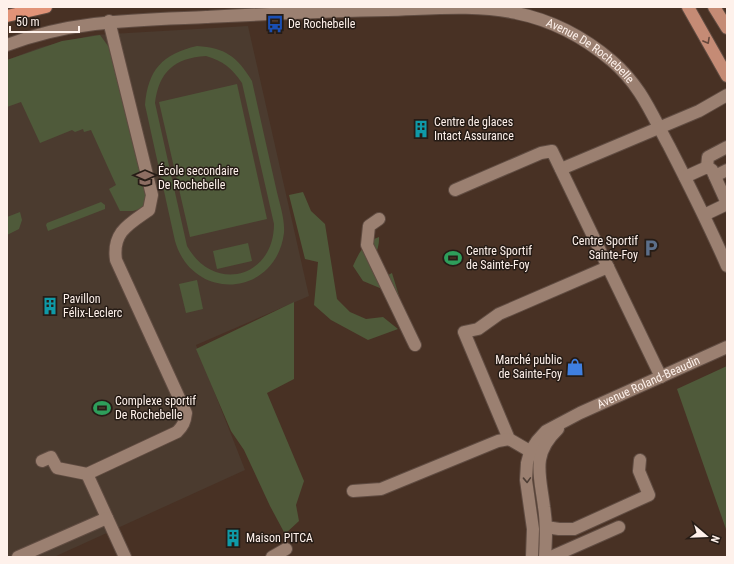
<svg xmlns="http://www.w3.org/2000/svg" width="734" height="564" font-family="'Roboto Condensed',sans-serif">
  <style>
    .education { fill: #4b3b2f }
    .green { fill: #4f5a3a; fill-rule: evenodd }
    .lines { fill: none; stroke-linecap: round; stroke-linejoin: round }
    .minor-casing { stroke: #604c42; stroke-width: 14 }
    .major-casing { stroke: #604c42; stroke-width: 14 }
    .highway-casing { stroke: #604c42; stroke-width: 14 }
    .minor { stroke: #9b8071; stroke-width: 12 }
    .major { stroke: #c58b75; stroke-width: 12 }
    .highway { stroke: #e19378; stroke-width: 12 }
    .oneway { stroke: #66483c }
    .oneway2 { stroke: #4f3f36 }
    .labels { text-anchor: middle; stroke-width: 3; stroke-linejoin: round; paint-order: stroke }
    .poi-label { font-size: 12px; fill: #fef1eb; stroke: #261c16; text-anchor: start }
    .street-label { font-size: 12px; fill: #fef1eb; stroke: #261c16 }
  </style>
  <rect width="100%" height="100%" fill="#483124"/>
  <!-- education -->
  <polygon class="education" points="248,26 309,296 196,345 245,470 54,557 7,557 7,60 41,47 94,35"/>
  <!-- green -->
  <g class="green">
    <polygon points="100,35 111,50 146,190 147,200 143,208 133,211 120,211 109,189 116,185 91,130 84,132 83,129 75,132 72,130 40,143 21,102 7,107 7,60 62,41"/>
    <path d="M197,46C225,48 237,56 252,81C260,117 268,152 276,188C279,202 285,218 284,233C276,297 193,303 175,241L145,105C148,70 162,54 197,46ZM206,56C223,61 232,68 242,83L274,224C274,278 214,294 187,246L155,103C159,72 174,58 206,56Z"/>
    <polygon points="237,84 267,219 190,237 159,102"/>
    <polygon points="303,192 311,211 325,224 337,299 350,312 366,319 383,317 398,329 368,340 331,320 314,305 318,262 305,259 289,195"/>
    <polygon points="101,202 105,205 105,209 48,231 46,225 47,223"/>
    <polygon points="20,212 22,220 19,229 7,235 7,217"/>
    <path d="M379,237C380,249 372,259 373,272L382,278L392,273L399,296L363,281L353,266C359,252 365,242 379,237Z"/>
    <polygon points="248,243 252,261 217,269 213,251"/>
    <polygon points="197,280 203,309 186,313 179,284"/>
    <polygon points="294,302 294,379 267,393 304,481 296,505 299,521 285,534 270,506 244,450 231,431 196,349"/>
    <polygon points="727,366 727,532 677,389"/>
  </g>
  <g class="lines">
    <!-- minor casing -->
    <g class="minor-casing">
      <g id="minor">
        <path id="s1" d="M7,45C71,20 138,20 206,17C267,14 327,11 387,10C428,9 476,4 516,13C551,20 585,38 612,61C641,86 651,113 669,146C689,185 709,225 727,266"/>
        <polyline points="707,167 708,157 727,147"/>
        <polyline points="561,169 699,111 727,95"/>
        <polyline points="715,176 727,170"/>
        <polyline points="685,177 707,167 712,170 726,201 725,205 704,215"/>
        <polyline points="455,190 541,153 552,151 661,377"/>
        <polyline points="379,219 369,226 367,245 415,345"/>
        <polyline points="540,457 509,439 464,332 478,329 499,314 608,267"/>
        <path d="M42,461L51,457L57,468L87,474L177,432C183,426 185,422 186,413L116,260C112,232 129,224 149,210L152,195L109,21"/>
        <polyline points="87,474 125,557"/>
        <polyline points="353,491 381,489 498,441 509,439"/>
        <polyline points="546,527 559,529 574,529 649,495 639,471 640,460"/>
        <polyline points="18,557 107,518"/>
        <polyline points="272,557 286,549"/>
        <path id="s2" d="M532,557L533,529L526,480L527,463L530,452L537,441L546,431L580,413L727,347"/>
        <path d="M545,557C546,540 547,524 544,507C540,474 531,455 558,429"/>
        <polyline points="551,557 619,527"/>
      </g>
    </g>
    <!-- major casing -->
    <g class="major-casing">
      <g id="major">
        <polyline points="688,7 727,76"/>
        <polyline points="714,7 727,28"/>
      </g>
    </g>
    <!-- highway casing -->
    <g class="highway-casing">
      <polyline id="highway" points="7,16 46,7"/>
    </g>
    <!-- minor -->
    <use href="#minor" class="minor"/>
    <!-- major -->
    <use href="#major" class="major"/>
    <!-- highway -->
    <use href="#highway" class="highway"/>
  </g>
  <!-- one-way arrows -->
  <defs><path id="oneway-chevron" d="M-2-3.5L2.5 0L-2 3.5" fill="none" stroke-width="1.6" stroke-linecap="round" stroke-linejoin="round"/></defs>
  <use class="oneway" href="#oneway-chevron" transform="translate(707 41) rotate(61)"/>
  <use class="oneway2" href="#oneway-chevron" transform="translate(527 480) rotate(88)"/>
  <!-- icons -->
  <defs>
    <g id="bus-bare" transform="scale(1.38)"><path d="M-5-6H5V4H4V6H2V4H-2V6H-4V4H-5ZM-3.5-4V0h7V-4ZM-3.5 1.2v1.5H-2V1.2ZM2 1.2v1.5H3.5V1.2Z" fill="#1a4fb4" stroke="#261c16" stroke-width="2.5" paint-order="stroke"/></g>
    <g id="building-bare" transform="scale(1.38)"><path d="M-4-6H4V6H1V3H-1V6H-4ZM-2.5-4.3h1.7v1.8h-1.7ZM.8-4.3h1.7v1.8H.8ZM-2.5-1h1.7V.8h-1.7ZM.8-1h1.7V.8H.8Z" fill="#0f9aa8" stroke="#261c16" stroke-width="2.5" paint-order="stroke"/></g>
    <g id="school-bare" transform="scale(1.38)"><path d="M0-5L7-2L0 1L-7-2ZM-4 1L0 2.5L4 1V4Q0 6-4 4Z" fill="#8d6e63" stroke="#261c16" stroke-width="2.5" paint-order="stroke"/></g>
    <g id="parking-bare" transform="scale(1.38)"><path d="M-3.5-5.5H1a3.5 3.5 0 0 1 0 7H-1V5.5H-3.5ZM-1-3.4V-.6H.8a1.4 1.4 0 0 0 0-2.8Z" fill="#5c6f8a" stroke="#261c16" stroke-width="2.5" paint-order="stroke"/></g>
    <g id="stadium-bare" transform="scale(1.38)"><path d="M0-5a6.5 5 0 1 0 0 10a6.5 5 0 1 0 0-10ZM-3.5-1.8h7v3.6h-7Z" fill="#2e9e5b" stroke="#261c16" stroke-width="2.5" paint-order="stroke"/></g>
    <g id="shop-bare" transform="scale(1.38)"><path d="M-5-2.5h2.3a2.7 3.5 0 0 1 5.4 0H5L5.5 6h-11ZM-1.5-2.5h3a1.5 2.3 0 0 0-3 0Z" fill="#3f7fe0" stroke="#261c16" stroke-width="2.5" paint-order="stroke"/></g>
  </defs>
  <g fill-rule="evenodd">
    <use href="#bus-bare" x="275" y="24"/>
    <use href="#building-bare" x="421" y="129"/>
    <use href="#school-bare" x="145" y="178"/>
    <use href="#parking-bare" x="651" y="248"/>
    <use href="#stadium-bare" x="453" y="258"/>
    <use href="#building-bare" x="50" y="306"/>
    <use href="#shop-bare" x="575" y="367"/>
    <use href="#stadium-bare" x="102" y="408"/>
    <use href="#building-bare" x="233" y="538"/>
  </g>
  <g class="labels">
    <!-- poi labels -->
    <g class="poi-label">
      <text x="288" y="28">De Rochebelle</text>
      <text x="434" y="126">Centre de glaces<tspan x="434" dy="14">Intact Assurance</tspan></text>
      <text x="158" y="175">École secondaire<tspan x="158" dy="14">De Rochebelle</tspan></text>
      <text x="638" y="245" text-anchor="end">Centre Sportif<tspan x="638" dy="14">Sainte-Foy</tspan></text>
      <text x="466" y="255">Centre Sportif<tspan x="466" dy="14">de Sainte-Foy</tspan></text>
      <text x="63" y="303">Pavillon<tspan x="63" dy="14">Félix-Leclerc</tspan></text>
      <text x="562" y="364" text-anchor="end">Marché public<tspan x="562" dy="14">de Sainte-Foy</tspan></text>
      <text x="115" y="405">Complexe sportif<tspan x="115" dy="14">De Rochebelle</tspan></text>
      <text x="246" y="542">Maison PITCA</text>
    </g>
    <!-- street labels -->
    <g class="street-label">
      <text dy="4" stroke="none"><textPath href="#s1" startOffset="597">Avenue De Rochebelle</textPath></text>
      <text dy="4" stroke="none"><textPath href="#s2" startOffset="246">Avenue Roland-Beaudin</textPath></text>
    </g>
  </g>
  <!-- border -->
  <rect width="734" height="564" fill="none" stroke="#fef1eb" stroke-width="16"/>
  <!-- north arrow -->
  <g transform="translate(706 536) rotate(109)" stroke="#261c16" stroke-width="3" paint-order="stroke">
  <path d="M0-3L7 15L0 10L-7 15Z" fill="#fef1eb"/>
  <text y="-6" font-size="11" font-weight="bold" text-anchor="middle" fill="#fef1eb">N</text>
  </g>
  <!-- scale -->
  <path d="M10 26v6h69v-6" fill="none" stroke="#fef1eb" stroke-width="2"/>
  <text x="16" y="26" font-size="12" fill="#fef1eb" stroke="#261c16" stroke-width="3" paint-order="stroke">50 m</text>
</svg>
